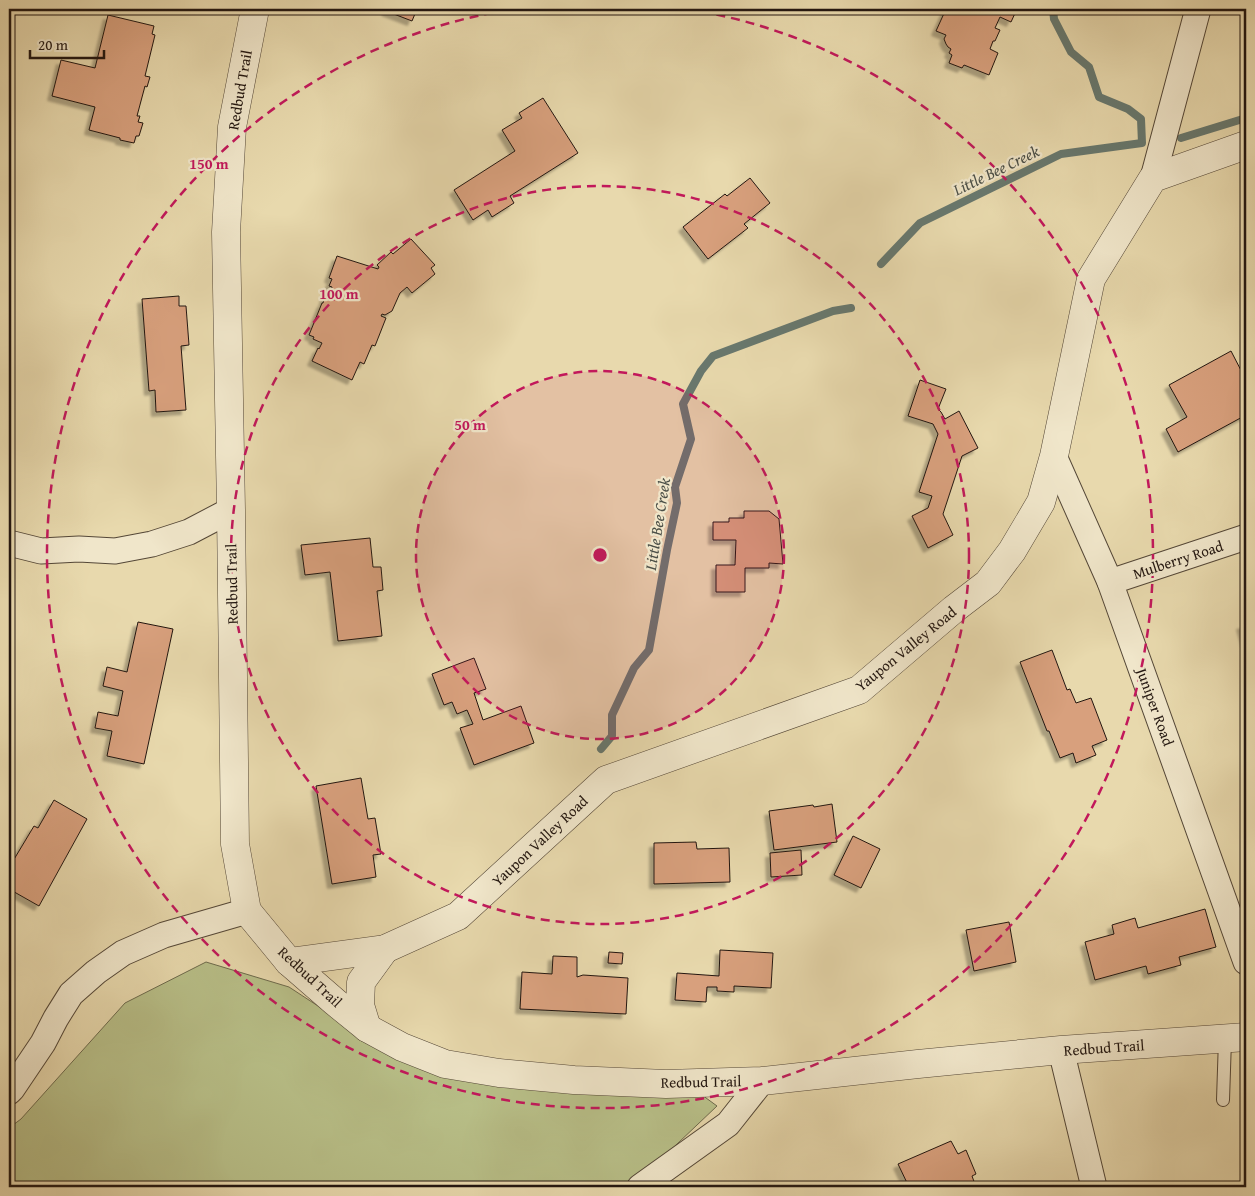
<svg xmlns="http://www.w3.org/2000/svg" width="1255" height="1196" font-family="'Gentium Book Plus',serif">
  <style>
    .green { fill: #b8bf88; stroke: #6d6a4c }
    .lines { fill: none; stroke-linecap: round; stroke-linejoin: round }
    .stream { stroke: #68786e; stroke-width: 8 }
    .building { fill: #d8a07d; stroke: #221610; filter: url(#shadow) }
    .service-casing { stroke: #544737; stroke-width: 14 }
    .minor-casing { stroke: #544737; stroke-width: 27 }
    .tertiary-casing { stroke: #544737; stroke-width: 29 }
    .service { stroke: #f0e6ca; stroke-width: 12 }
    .minor { stroke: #f0e6ca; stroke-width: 25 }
    .tertiary { stroke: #f0e6ca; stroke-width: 28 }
    .ring { fill: none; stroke: #c2185b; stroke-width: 2.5; stroke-dasharray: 9 6 }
    .labels { text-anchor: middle; stroke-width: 4.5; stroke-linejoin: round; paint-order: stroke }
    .street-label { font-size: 15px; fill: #221610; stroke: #f0e6ca }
    .water-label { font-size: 16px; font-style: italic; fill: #4b4f47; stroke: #f0e6ca }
    .centre { fill: #c2185b; stroke: #f0e6ca; stroke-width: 2.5 }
    .ring-label { font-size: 15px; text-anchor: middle; font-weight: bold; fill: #c2185b; stroke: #f0e6ca; stroke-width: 4.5; stroke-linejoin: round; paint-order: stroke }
  </style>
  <defs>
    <filter id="shadow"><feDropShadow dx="-4.5" dy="4.5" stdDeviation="1" flood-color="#0004"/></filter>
  </defs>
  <rect width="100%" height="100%" fill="#e8d9ad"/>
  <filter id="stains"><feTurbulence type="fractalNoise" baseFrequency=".004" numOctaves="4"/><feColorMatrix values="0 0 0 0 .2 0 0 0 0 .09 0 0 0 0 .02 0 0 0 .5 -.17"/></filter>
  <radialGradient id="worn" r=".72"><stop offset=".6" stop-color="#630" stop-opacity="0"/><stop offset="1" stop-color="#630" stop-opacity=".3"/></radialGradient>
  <!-- green -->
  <polygon class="green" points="206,962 289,987 402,1061 702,1095 717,1106 657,1163 622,1187 9,1187 9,1128 21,1119 125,1003"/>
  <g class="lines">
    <!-- stream -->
    <g class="stream">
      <polyline points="1181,138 1246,118"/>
      <polyline points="881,264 920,223 1061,154 1142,143 1141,119 1128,109 1099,97 1089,67 1071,52 1054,19 1053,9"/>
      <polyline points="601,749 612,736 612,715 634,668 649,650 667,550 677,503 675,487 691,439 683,404 701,371 713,356 833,311 851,308"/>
    </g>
  </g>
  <!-- building -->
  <g class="building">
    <polygon points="387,9 417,9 412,21 386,11"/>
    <polygon points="946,9 1017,9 1011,22 1000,17 995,28 1000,30 995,41 993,41 990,49 998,53 989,75 964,65 962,68 949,63 952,55 949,53 951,49 948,47 946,44 944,39 946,35 936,31"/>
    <polygon points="108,15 154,26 152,34 155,35 145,76 150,77 147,87 145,86 137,116 140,116 138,122 143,123 139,136 136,136 134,143 120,140 120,138 89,130 95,107 52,96 61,60 95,68"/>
    <polygon points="543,98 578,153 510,196 514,203 492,217 488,210 473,220 454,190 515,151 502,130 522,118 519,113"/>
    <polygon points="750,178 770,203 744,224 748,228 708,259 683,227 725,194 727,196"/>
    <polygon points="411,239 435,265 431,268 435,274 412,293 407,287 400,293 392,311 385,315 382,314 381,316 386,318 375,346 372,345 364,364 360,362 352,380 312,361 318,348 319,349 322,343 313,339 314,337 309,335 322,303 323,303 327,290 331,292 332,287 329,286 332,279 329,278 337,256 378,269 379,267 377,265 391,252 393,254"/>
    <polygon points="179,296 179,306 186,306 189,345 181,346 186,410 156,412 155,390 149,391 142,299"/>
    <polygon points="1231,351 1246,380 1246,415 1178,452 1166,429 1187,417 1169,385"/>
    <polygon points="920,380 946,389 938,409 941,412 945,419 959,411 978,448 962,456 943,514 953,535 928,548 912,516 928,508 932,496 919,492 938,434 933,424 908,416"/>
    <polygon points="744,511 769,511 779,519 783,564 769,563 769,568 745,568 745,592 716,592 716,565 735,565 736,540 713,540 713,522 729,522 729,518 744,518"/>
    <polygon points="370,538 373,567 381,567 383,590 377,591 382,636 338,641 330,572 305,575 301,545"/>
    <polygon points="138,622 173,629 144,764 107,756 112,731 95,728 98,712 118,716 123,691 103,686 107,667 127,672"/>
    <polygon points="1246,624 1246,643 1241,625"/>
    <polygon points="1052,650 1067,690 1070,689 1076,703 1091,698 1107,740 1092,746 1096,755 1076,763 1073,753 1060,758 1049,731 1047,731 1020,662"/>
    <polygon points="474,658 486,689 474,693 483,720 521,706 534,743 474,765 460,728 473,724 467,710 457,714 452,702 444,705 432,674"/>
    <polygon points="361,778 368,819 375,818 381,854 373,855 376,877 332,884 316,786"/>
    <polygon points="54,800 87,819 39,906 9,889 9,866 10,866 34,826 38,828"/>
    <polygon points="832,804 837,842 774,850 769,811 813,805 814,807"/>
    <polygon points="853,836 880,849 861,888 834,875"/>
    <polygon points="696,842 697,849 729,848 730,882 654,884 654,843"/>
    <polygon points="801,850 802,875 771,877 770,853"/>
    <polygon points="1205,909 1216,947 1179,957 1181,965 1148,974 1146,966 1095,980 1085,942 1114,934 1112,925 1135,918 1138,928"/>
    <polygon points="1009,922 1016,962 974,971 966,930"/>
    <polygon points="720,950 773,953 771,988 734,986 734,992 717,991 717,987 707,987 706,1002 675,1000 677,973 719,976"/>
    <polygon points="609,952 623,953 622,964 608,963"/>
    <polygon points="553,956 577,957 577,977 583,975 628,978 626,1014 520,1009 522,972 552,974"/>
    <polygon points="951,1141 958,1154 966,1150 976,1174 972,1176 976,1187 909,1187 898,1164"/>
  </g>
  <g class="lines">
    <!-- service casing -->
    <g class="service-casing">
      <polyline id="service" points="1223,1100 1225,1039"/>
    </g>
    <!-- minor casing -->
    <g class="minor-casing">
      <g id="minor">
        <polyline points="1153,178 1198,9"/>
        <polyline points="1054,456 1110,582 1246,962"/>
        <polyline points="9,543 41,551 79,549 115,551 152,544 189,532 231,510"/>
        <polyline points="1110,582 1246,537"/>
        <polyline points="1061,1050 1094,1187"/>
        <polyline points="9,1092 12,1089 43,1043 56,1018 71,994 96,972 123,953 164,935 247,911"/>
        <polyline points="640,1187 728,1124 762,1081"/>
      </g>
    </g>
    <!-- tertiary casing -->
    <g class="tertiary-casing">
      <g id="tertiary">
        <polyline points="255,9 232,127 226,232 231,510 235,844 247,911 289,962 335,1002 367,1028 402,1047 445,1064 499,1073 574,1080 666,1084 762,1081 918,1064 1061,1050 1246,1037"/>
        <polyline points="289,962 385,949 458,916 606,780 859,690 954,609 988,583 1012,551 1041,502 1054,456 1091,279 1153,178 1246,145"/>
        <polyline points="367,1028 360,1005 361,982 385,949"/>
      </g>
    </g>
    <!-- service -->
    <use href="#service" class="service"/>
    <!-- minor -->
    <use href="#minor" class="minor"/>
    <!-- tertiary -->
    <use href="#tertiary" class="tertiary"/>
  </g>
  <!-- distance rings -->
  <circle cx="600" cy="555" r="184" fill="#c2185b" fill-opacity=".12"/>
  <g class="ring">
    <circle cx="600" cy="555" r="184"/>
    <circle cx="600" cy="555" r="369"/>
    <path d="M687 9A553 553 0 1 1 513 9"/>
  </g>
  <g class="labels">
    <!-- street labels -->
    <g class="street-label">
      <text transform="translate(240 90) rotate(-80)" y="5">Redbud Trail</text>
      <text transform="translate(1178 560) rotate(-18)" y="5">Mulberry Road</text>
      <text transform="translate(232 584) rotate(-91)" y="5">Redbud Trail</text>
      <text transform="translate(906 649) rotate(-39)" y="5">Yaupon Valley Road</text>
      <text transform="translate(1155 707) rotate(70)" y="5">Juniper Road</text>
      <text transform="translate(540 841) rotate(-43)" y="5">Yaupon Valley Road</text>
      <text transform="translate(310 977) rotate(43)" y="5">Redbud Trail</text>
      <text transform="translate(1104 1048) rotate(-4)" y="5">Redbud Trail</text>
      <text transform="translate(701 1082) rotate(-1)" y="5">Redbud Trail</text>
    </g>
    <!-- water labels -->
    <g class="water-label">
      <text transform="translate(996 170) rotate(-26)" y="6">Little Bee Creek</text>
      <text transform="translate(657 524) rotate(-81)" y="6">Little Bee Creek</text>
    </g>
  </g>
  <circle cx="600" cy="555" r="8" class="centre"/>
  <g class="ring-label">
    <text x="209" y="169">150 m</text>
    <text x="339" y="299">100 m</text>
    <text x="470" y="430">50 m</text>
  </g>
  <!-- margin -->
  <rect width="1255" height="1196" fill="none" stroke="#e8d9ad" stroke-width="30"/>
  <rect x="10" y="10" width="1235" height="1176" fill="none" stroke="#221610" stroke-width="2.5"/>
  <rect x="15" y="15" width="1225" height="1166" fill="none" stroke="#221610"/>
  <!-- scale -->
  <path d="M30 50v8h74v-8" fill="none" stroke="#221610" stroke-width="2.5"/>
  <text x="38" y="50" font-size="15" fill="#221610" stroke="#f0e6ca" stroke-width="4" paint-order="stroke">20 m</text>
  <rect width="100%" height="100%" filter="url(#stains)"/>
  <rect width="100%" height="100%" fill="url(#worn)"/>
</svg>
